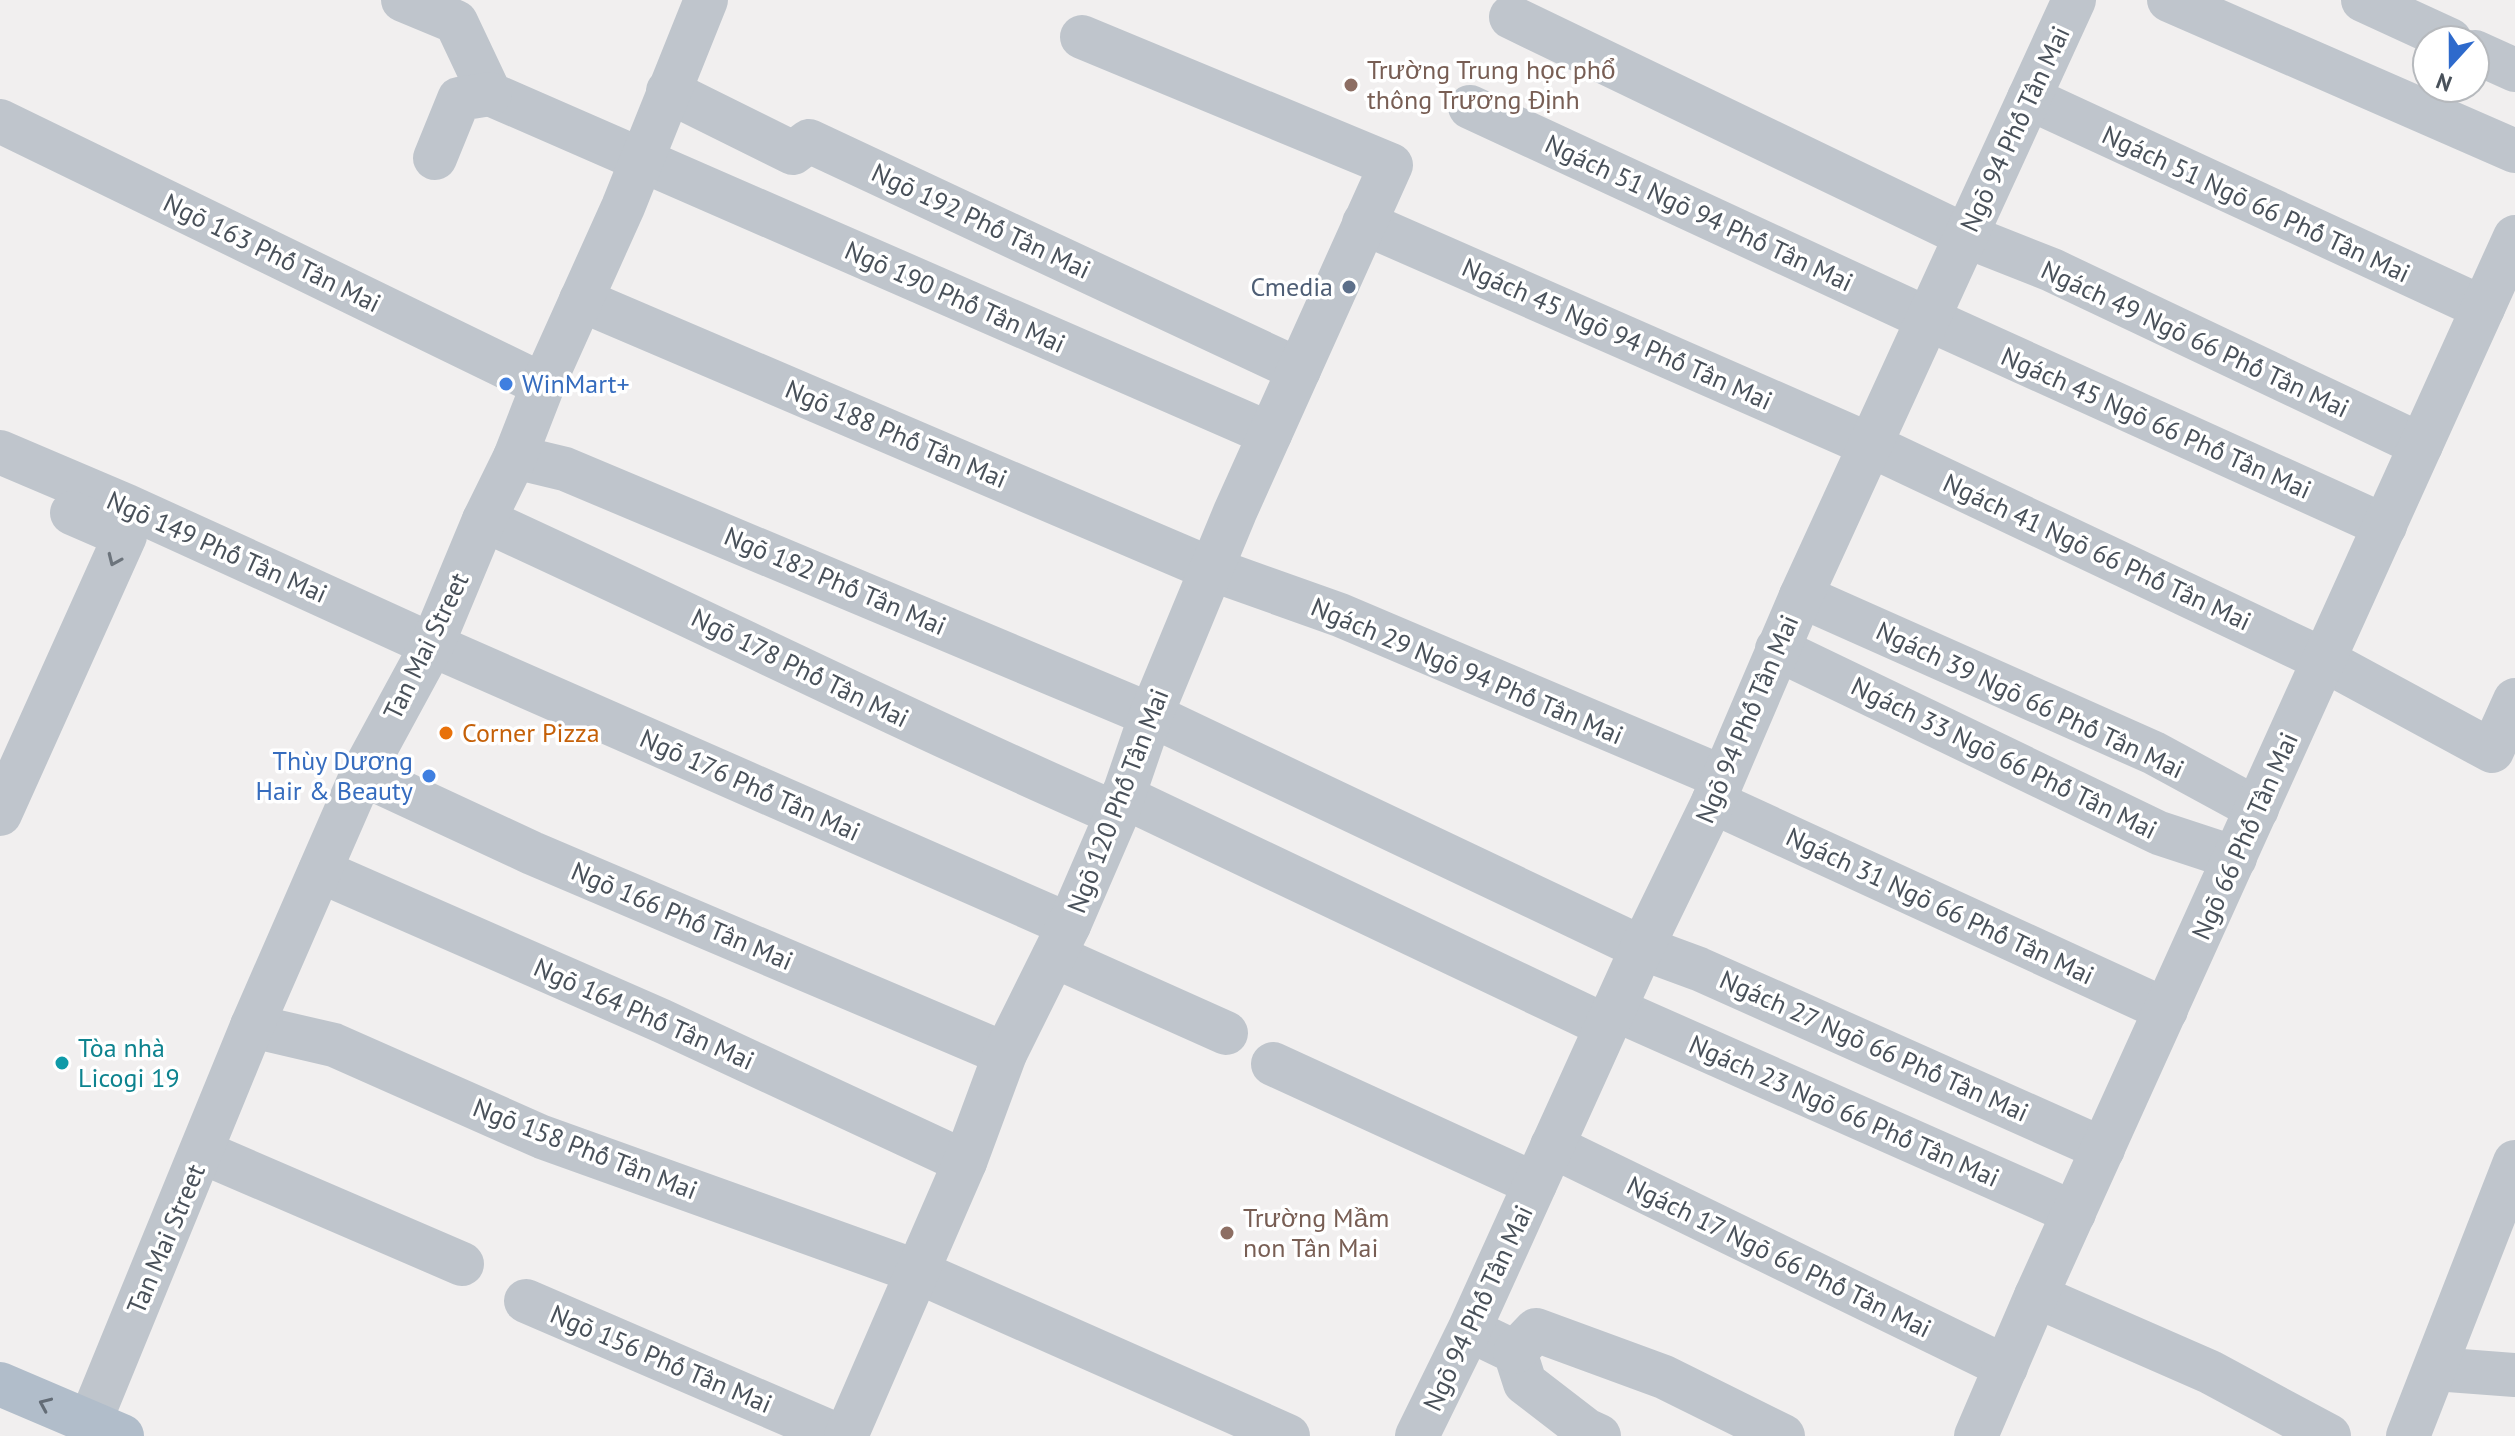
<svg xmlns="http://www.w3.org/2000/svg" width="2515" height="1436" font-family="'PT Sans',sans-serif">
  <style>
    .lines { fill: none; stroke-linecap: round; stroke-linejoin: round }
    .minor { stroke: #bfc5cc; stroke-width: 44 }
    .major { stroke: #b1bdca; stroke-width: 44 }
    .oneway { stroke: #6c747c }
    .oneway2 { stroke: #636c76 }
    .education-dot { fill: #8d6e63; stroke: #fff; stroke-width: 3 }
    .service-dot { fill: #5c6f8a; stroke: #fff; stroke-width: 3 }
    .shop-dot { fill: #3f7fe0; stroke: #fff; stroke-width: 3 }
    .food-dot { fill: #e8710a; stroke: #fff; stroke-width: 3 }
    .culture-dot { fill: #0f9aa8; stroke: #fff; stroke-width: 3 }
    .labels { text-anchor: middle; stroke-width: 7; stroke-linejoin: round; paint-order: stroke }
    .education-label { font-size: 26px; fill: #785e54; stroke: #fff; text-anchor: start }
    .street-label { font-size: 26px; fill: #49515a; stroke: #fff }
    .service-label { font-size: 26px; fill: #4e5e75; stroke: #fff; text-anchor: end }
    .shop-label { font-size: 26px; fill: #366cbe; stroke: #fff; text-anchor: start }
    .food-label { font-size: 26px; fill: #c56008; stroke: #fff; text-anchor: start }
    .culture-label { font-size: 26px; fill: #0d838f; stroke: #fff; text-anchor: start }
  </style>
  <rect width="100%" height="100%" fill="#f1efef"/>
  <g class="lines">
    <!-- minor -->
    <g class="minor">
      <polyline points="403,0 456,22 490,94 1270,434"/>
      <polyline points="2169,0 2515,151"/>
      <polyline points="2363,0 2450,40"/>
      <polyline points="1511,17 1966,236 2052,270 2421,445"/>
      <polyline points="2475,52 2515,70"/>
      <polyline points="668,91 793,153 809,141 1299,370"/>
      <polyline points="2029,98 2483,308"/>
      <polyline points="1470,107 1928,319 2385,526"/>
      <polyline points="0,121 543,385"/>
      <polyline points="435,158 459,99 490,94"/>
      <polyline points="1364,223 1870,445 2324,660 2492,751 2515,700"/>
      <polyline points="581,300 1211,569 1340,615 1722,777"/>
      <polyline points="0,452 127,506 432,645 1069,925"/>
      <polyline points="515,457 565,469 1151,715 1642,948 1699,969 2103,1149"/>
      <path d="M484,520C696,617 904,721 1117,814"/>
      <polyline points="1801,596 2154,753 2257,809"/>
      <polyline points="1777,649 2159,833 2235,858"/>
      <polyline points="362,774 532,853 1005,1054"/>
      <polyline points="1122,796 1606,1026"/>
      <polyline points="1713,802 2166,1010"/>
      <polyline points="0,814 125,536 72,513"/>
      <polyline points="320,871 662,1021 965,1162"/>
      <polyline points="1054,956 1226,1033"/>
      <polyline points="1614,1009 2074,1213"/>
      <polyline points="252,1026 334,1045 542,1137 918,1272 1288,1436"/>
      <polyline points="1273,1064 1535,1184"/>
      <polyline points="1552,1146 2006,1367"/>
      <polyline points="202,1152 462,1264"/>
      <polyline points="2036,1296 2210,1372 2329,1436"/>
      <polyline points="526,1301 839,1436"/>
      <polyline points="1488,1339 1515,1352 1525,1383 1586,1430 1599,1436"/>
      <polyline points="1515,1352 1536,1330 1664,1377 1783,1436"/>
      <polyline points="2435,1369 2515,1375"/>
      <polyline points="89,1424 252,1026 362,774 432,645 484,520 515,457 543,385 623,207 706,0"/>
      <polyline points="846,1436 965,1162 1005,1054 1069,925 1117,814 1151,715 1235,512 1391,165 1082,37"/>
      <polyline points="1417,1436 1469,1330 1642,948 1713,802 1801,596 2074,0"/>
      <polyline points="1976,1436 2036,1296 2515,237"/>
      <polyline points="2408,1436 2515,1162"/>
    </g>
    <!-- major -->
    <polyline class="major" points="0,1384 122,1436"/>
  </g>
  <!-- one-way arrows -->
  <defs><path id="oneway-chevron" d="M-2-3.5L2.5 0L-2 3.5" fill="none" stroke-width="1.6" stroke-linecap="round" stroke-linejoin="round" transform="scale(2)"/></defs>
  <use class="oneway" href="#oneway-chevron" transform="translate(114 560) rotate(114)"/>
  <use class="oneway2" href="#oneway-chevron" transform="translate(45 1404) rotate(-156)"/>
  <!-- markers -->
  <g class="education-dot">
    <circle cx="1351" cy="85" r="8"/>
    <circle cx="1227" cy="1233" r="8"/>
  </g>
  <circle class="service-dot" cx="1349" cy="287" r="8"/>
  <g class="shop-dot">
    <circle cx="506" cy="384" r="8"/>
    <circle cx="429" cy="776" r="8"/>
  </g>
  <circle class="food-dot" cx="446" cy="733" r="8"/>
  <circle class="culture-dot" cx="62" cy="1063" r="8"/>
  <g class="labels">
    <!-- education labels -->
    <g class="education-label">
      <text x="1367" y="79">Trường Trung học phổ<tspan x="1367" dy="30">thông Trương Định</tspan></text>
      <text x="1243" y="1227">Trường Mầm<tspan x="1243" dy="30">non Tân Mai</tspan></text>
    </g>
    <!-- street labels -->
    <g class="street-label">
      <text transform="translate(2015 129) rotate(-65)" y="9">Ngõ 94 Phố Tân Mai</text>
      <text transform="translate(2256 204) rotate(25)" y="9">Ngách 51 Ngõ 66 Phố Tân Mai</text>
      <text transform="translate(1699 213) rotate(25)" y="9">Ngách 51 Ngõ 94 Phố Tân Mai</text>
      <text transform="translate(981 221) rotate(25)" y="9">Ngõ 192 Phố Tân Mai</text>
      <text transform="translate(272 253) rotate(26)" y="9">Ngõ 163 Phố Tân Mai</text>
      <text transform="translate(955 297) rotate(24)" y="9">Ngõ 190 Phố Tân Mai</text>
      <text transform="translate(1617 334) rotate(24)" y="9">Ngách 45 Ngõ 94 Phố Tân Mai</text>
      <text transform="translate(2195 339) rotate(25)" y="9">Ngách 49 Ngõ 66 Phố Tân Mai</text>
      <text transform="translate(2156 423) rotate(24)" y="9">Ngách 45 Ngõ 66 Phố Tân Mai</text>
      <text transform="translate(896 434) rotate(23)" y="9">Ngõ 188 Phố Tân Mai</text>
      <text transform="translate(217 547) rotate(24)" y="9">Ngõ 149 Phố Tân Mai</text>
      <text transform="translate(2097 552) rotate(25)" y="9">Ngách 41 Ngõ 66 Phố Tân Mai</text>
      <text transform="translate(835 581) rotate(23)" y="9">Ngõ 182 Phố Tân Mai</text>
      <text transform="translate(426 646) rotate(-64)" y="9">Tan Mai Street</text>
      <text transform="translate(800 668) rotate(26)" y="9">Ngõ 178 Phố Tân Mai</text>
      <text transform="translate(1467 671) rotate(23)" y="9">Ngách 29 Ngõ 94 Phố Tân Mai</text>
      <text transform="translate(2030 700) rotate(25)" y="9">Ngách 39 Ngõ 66 Phố Tân Mai</text>
      <text transform="translate(1747 719) rotate(-67)" y="9">Ngõ 94 Phố Tân Mai</text>
      <text transform="translate(2004 758) rotate(26)" y="9">Ngách 33 Ngõ 66 Phố Tân Mai</text>
      <text transform="translate(750 785) rotate(24)" y="9">Ngõ 176 Phố Tân Mai</text>
      <text transform="translate(1118 801) rotate(-69)" y="9">Ngõ 120 Phố Tân Mai</text>
      <text transform="translate(2245 836) rotate(-66)" y="9">Ngõ 66 Phố Tân Mai</text>
      <text transform="translate(1940 906) rotate(25)" y="9">Ngách 31 Ngõ 66 Phố Tân Mai</text>
      <text transform="translate(682 916) rotate(23)" y="9">Ngõ 166 Phố Tân Mai</text>
      <text transform="translate(644 1014) rotate(24)" y="9">Ngõ 164 Phố Tân Mai</text>
      <text transform="translate(1874 1046) rotate(24)" y="9">Ngách 27 Ngõ 66 Phố Tân Mai</text>
      <text transform="translate(1844 1111) rotate(24)" y="9">Ngách 23 Ngõ 66 Phố Tân Mai</text>
      <text transform="translate(585 1149) rotate(21)" y="9">Ngõ 158 Phố Tân Mai</text>
      <text transform="translate(166 1239) rotate(-67)" y="9">Tan Mai Street</text>
      <text transform="translate(1779 1257) rotate(26)" y="9">Ngách 17 Ngõ 66 Phố Tân Mai</text>
      <text transform="translate(1478 1308) rotate(-65)" y="9">Ngõ 94 Phố Tân Mai</text>
      <text transform="translate(661 1359) rotate(23)" y="9">Ngõ 156 Phố Tân Mai</text>
    </g>
    <!-- service labels -->
    <g class="service-label">
      <text x="1333" y="296">Cmedia</text>
    </g>
    <!-- shop labels -->
    <g class="shop-label">
      <text x="522" y="393">WinMart+</text>
      <text x="413" y="770" text-anchor="end">Thùy Dương<tspan x="413" dy="30">Hair &amp; Beauty</tspan></text>
    </g>
    <!-- food labels -->
    <g class="food-label">
      <text x="462" y="742">Corner Pizza</text>
    </g>
    <!-- culture labels -->
    <g class="culture-label">
      <text x="78" y="1057">Tòa nhà<tspan x="78" dy="30">Licogi 19</tspan></text>
    </g>
  </g>
  <!-- north arrow -->
  <g transform="translate(2451 64) rotate(201)"><circle r="38" fill="#ffffff" stroke="#b6b9bd" stroke-width="2"/>
  <path d="M0-6L14 30L0 20L-14 30Z" fill="#2e6acc"/>
  <text y="-12" font-size="22" font-weight="bold" text-anchor="middle" fill="#49515a">N</text>
  </g>
</svg>
